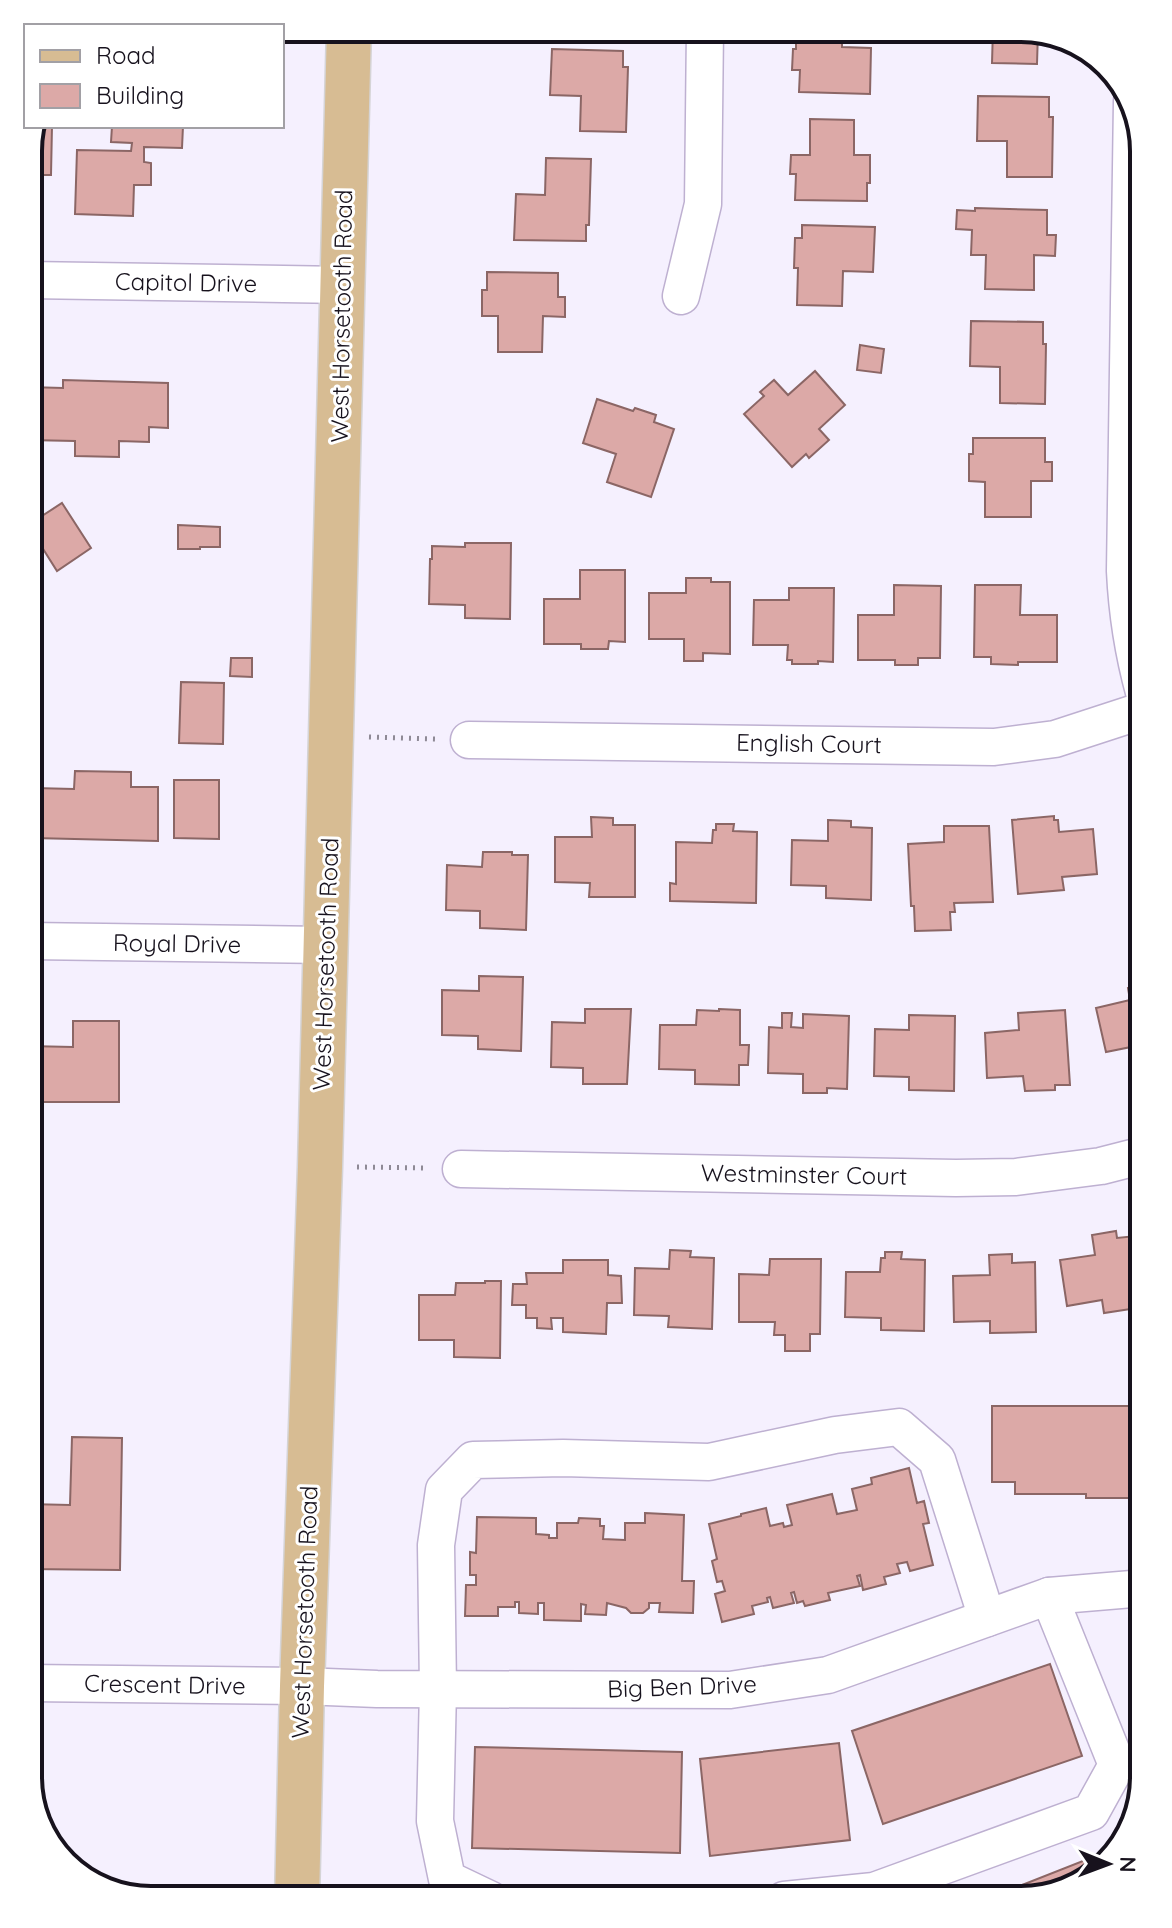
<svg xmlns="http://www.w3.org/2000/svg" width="1172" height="1928" font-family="Quicksand,sans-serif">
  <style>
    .building { fill: #dca9a7; stroke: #8b6665; stroke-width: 2 }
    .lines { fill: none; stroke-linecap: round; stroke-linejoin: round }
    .minor-casing { stroke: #beb0d1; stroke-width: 39 }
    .major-casing { stroke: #d5d4d6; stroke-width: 47 }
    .path { stroke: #8e8995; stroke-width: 5; stroke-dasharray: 2 6; stroke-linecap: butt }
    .minor { stroke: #fff; stroke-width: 36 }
    .major { stroke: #d7bc93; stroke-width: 44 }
    .labels { text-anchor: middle; stroke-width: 6; stroke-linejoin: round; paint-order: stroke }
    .street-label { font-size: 24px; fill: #17121d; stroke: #fff }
    .rim { fill: none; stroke: #17121d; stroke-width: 4 }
  </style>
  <rect width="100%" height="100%" fill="#f5f0fe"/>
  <!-- building -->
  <g class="building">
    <polygon points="796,28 842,28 842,47 871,48 870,94 799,92 800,70 792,70 793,49 796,49"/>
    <polygon points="993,28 1030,28 1038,31 1037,64 992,63"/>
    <polygon points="552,49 623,51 623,67 628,67 626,132 580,131 581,96 550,95"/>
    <polygon points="978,96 1049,97 1049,117 1053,117 1052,177 1007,177 1007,141 977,141"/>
    <polygon points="810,119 854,120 854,155 870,155 870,183 867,183 867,201 795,200 796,174 790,174 791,155 810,155"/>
    <polygon points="36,126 52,126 51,175 28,175 28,143"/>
    <polygon points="112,126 183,126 182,148 144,147 144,162 151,163 151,185 134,185 133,216 75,214 77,150 131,151 132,143 111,142"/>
    <polygon points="546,158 591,159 589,225 586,225 586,241 514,240 516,194 545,195"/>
    <polygon points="975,208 1047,210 1047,235 1056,235 1055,256 1034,255 1034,290 985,289 986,255 971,255 972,230 956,229 957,210 975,211"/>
    <polygon points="802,225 875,227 873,272 843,271 842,306 797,305 798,268 794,268 795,238 802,238"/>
    <polygon points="487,272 558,273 558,297 565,297 565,317 543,316 542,352 498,352 498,316 482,316 482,290 487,290"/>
    <polygon points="971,321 1043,322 1043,344 1046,344 1045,404 1000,403 1000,367 970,366"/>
    <polygon points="860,345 884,349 881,373 857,370"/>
    <polygon points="815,371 845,405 819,429 829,440 809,458 806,454 792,467 744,414 764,396 760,392 774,380 788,395"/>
    <polygon points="63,380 168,383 168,428 149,427 149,442 119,441 119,457 75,456 75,441 28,440 28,387 63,388"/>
    <polygon points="597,399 633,411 635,408 656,415 654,422 674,429 651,497 607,482 616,454 583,443"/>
    <polygon points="973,438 1045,438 1045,462 1052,462 1052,481 1031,481 1031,517 985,517 985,482 969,481 969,454 973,454"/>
    <polygon points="62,503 91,548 57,571 28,525"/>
    <polygon points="178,525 220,527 220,547 200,547 200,549 178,549"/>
    <polygon points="465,543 511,543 510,619 465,618 465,605 429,604 430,559 432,559 432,546 465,547"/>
    <polygon points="580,570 625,570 625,642 609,641 608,649 581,649 581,644 544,644 544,599 580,599"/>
    <polygon points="686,578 711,578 711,582 730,582 730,654 703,653 703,661 684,661 684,639 649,639 649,593 686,593"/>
    <polygon points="894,585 941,586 940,658 918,658 918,665 895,665 895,660 858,660 858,615 894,615"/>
    <polygon points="975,585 1021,585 1020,615 1057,615 1057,662 1018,662 1018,665 991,664 991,657 974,657"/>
    <polygon points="789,588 834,588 833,662 818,661 818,664 792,664 792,660 787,660 788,645 753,645 754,600 789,600"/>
    <polygon points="231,658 252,658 252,677 230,676"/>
    <polygon points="181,682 224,683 223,744 179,743"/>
    <polygon points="75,771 131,772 131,787 158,787 158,841 33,838 34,788 74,789"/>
    <polygon points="174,780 219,780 219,839 174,838"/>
    <polygon points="1054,816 1054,820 1058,820 1059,832 1093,829 1097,874 1062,877 1064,890 1018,894 1012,820"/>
    <polygon points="591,817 613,818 613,825 635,825 635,897 589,897 590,883 555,882 555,837 592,837"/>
    <polygon points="828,820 851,821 851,827 872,828 871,900 826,898 826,886 791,885 792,840 828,841"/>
    <polygon points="716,824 734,824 733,831 757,832 756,903 670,901 670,883 676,884 676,842 712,843 713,830 716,830"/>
    <polygon points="944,826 989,826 993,902 954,903 955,912 950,912 951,930 915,931 914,906 911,906 908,844 944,842"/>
    <polygon points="483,852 512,852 512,855 528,855 526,930 480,928 480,911 446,910 447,865 482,867"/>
    <polygon points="479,976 523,977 521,1051 478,1049 478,1036 442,1035 442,990 479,991"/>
    <polygon points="1144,984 1144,1058 1141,1045 1106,1052 1096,1008 1130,1000 1128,988"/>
    <polygon points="585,1009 631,1009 627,1084 583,1084 583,1068 551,1067 552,1022 585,1023"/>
    <polygon points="719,1009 740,1010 740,1045 749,1045 748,1065 739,1065 739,1085 695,1084 695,1070 659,1069 660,1025 696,1025 697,1010 719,1011"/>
    <polygon points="1065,1010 1070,1085 1055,1085 1055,1090 1025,1091 1023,1076 987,1078 985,1033 1019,1030 1018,1013"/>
    <polygon points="782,1013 792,1013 791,1027 803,1028 803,1014 849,1016 847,1089 827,1088 827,1093 803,1093 803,1074 768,1073 769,1027 782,1028"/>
    <polygon points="909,1015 955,1016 954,1091 909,1090 909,1077 874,1076 875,1029 909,1030"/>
    <polygon points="73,1021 119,1021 119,1102 28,1102 28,1046 73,1047"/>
    <polygon points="1116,1231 1117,1238 1136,1236 1144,1283 1144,1307 1104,1313 1102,1300 1067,1306 1060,1260 1095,1255 1092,1235"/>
    <polygon points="670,1250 691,1251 690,1257 714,1258 712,1329 668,1327 669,1316 634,1315 635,1268 669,1269"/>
    <polygon points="885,1252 902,1252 901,1259 925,1260 924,1331 881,1330 881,1318 845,1317 846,1272 880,1272 881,1258 885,1258"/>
    <polygon points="1012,1254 1012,1263 1035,1262 1036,1332 990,1333 990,1321 954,1322 953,1276 990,1275 989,1255"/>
    <polygon points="770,1259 821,1259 820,1334 810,1334 810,1351 785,1351 785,1335 774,1335 775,1322 739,1322 739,1274 769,1275"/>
    <polygon points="563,1260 608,1260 608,1275 621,1276 622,1303 607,1303 606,1334 563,1332 563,1318 551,1318 552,1329 537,1328 537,1318 526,1318 526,1305 512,1305 513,1284 527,1284 526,1273 563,1273"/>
    <polygon points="485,1281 501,1281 500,1358 454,1357 454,1340 419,1340 419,1295 455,1295 456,1283 485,1283"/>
    <polygon points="992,1406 1144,1406 1144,1498 1086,1498 1086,1494 1015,1494 1015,1482 992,1482"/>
    <polygon points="72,1437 122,1438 120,1570 28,1569 28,1504 70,1505"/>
    <polygon points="909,1468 917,1503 924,1501 929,1523 923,1524 933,1565 910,1571 907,1562 897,1564 900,1573 884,1577 886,1584 863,1590 860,1575 857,1576 860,1586 828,1593 830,1600 805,1606 803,1601 797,1603 794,1592 791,1593 794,1603 773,1608 770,1597 767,1598 768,1602 752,1606 754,1614 722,1622 715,1594 725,1591 722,1581 717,1582 712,1561 717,1559 709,1524 741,1516 741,1514 766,1508 770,1526 783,1523 784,1527 792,1525 787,1505 832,1494 837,1514 857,1510 852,1489 872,1484 871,1478"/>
    <polygon points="645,1513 684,1515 682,1581 694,1581 693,1613 659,1612 660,1603 649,1603 649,1608 643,1613 631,1613 626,1608 607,1603 606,1615 585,1614 586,1605 581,1604 581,1621 544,1620 544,1603 538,1603 538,1614 519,1613 519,1602 515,1602 515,1607 498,1607 498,1616 465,1616 466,1585 476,1585 476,1575 470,1575 470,1552 476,1553 477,1517 536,1518 536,1534 549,1535 549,1538 557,1538 557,1523 578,1523 579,1518 600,1519 600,1526 604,1526 603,1539 625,1540 625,1523 645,1523"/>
    <polygon points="1050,1664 1082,1756 883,1824 852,1731"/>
    <polygon points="839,1743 850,1840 710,1856 700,1759"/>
    <polygon points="475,1747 682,1752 680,1853 472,1848"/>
    <polygon points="1093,1857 1098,1868 1076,1887 1021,1900 984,1900"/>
  </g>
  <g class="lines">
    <!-- minor casing -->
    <g class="minor-casing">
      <g id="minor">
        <path d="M1132,101L1125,571C1127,613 1133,652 1144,692"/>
        <polyline points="28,280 343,285"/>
        <polyline points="681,296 703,204 705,28"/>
        <polyline points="469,740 994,747 1055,739 1144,710"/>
        <polyline points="28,941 325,945"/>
        <polyline points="461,1169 956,1178 1016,1177 1101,1166 1144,1155"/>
        <polyline points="28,1683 302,1686 377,1689 730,1690 828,1675 1049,1596 1144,1588"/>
        <polyline points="491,1900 447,1879 435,1821 438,1689 436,1545 444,1490 473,1460 563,1458 709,1462 835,1435 899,1427 937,1460 987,1618"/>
        <polyline points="784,1900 874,1891 1091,1812 1117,1765 1049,1596"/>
      </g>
    </g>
    <!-- major casing -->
    <g class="major-casing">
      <polyline id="major" points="297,1900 302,1686 320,1167 349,28"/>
    </g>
    <!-- path -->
    <g class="path">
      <polyline points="369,737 435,739"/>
      <polyline points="357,1167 427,1168"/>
    </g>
    <!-- minor -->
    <use href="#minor" class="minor"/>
    <!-- major -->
    <use href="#major" class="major"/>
  </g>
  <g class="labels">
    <!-- street labels -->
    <g class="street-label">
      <text transform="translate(186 283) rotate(1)" y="8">Capitol Drive</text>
      <text transform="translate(342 316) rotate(-89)" y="8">West Horsetooth Road</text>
      <text transform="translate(809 744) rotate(1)" y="8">English Court</text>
      <text transform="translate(177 944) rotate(1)" y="8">Royal Drive</text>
      <text transform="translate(326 964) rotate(-88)" y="8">West Horsetooth Road</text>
      <text transform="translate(804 1175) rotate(1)" y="8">Westminster Court</text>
      <text transform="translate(305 1612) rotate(-88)" y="8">West Horsetooth Road</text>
      <text transform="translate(165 1685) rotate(1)" y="8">Crescent Drive</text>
      <text transform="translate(682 1687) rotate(-2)" y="8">Big Ben Drive</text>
    </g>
  </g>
  <!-- crop -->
  <path d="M0 0H1172V1928H0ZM151 42H1021A109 109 0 0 1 1130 151V1777A109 109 0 0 1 1021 1886H151A109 109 0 0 1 42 1777V151A109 109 0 0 1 151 42Z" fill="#fff" fill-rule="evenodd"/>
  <path class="rim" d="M151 42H1021A109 109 0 0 1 1130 151V1777A109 109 0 0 1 1021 1886H151A109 109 0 0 1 42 1777V151A109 109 0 0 1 151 42Z"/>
  <!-- legend -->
  <rect x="24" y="24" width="260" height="104" fill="#ffffff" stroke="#a2a0a5" stroke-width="2"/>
  <rect x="40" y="50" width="40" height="12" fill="#d7bc93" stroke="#a2a0a5" stroke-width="2"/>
  <text x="96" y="64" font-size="24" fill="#17121d">Road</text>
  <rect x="40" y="84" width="40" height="24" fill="#dca9a7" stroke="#a2a0a5" stroke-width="2"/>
  <text x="96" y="104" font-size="24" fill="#17121d">Building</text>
  <!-- north arrow -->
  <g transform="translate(1108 1864) rotate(91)" stroke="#ffffff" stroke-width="6" paint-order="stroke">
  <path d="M0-6L14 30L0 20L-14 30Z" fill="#17121d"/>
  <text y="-12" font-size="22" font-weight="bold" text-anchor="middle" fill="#17121d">N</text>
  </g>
</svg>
